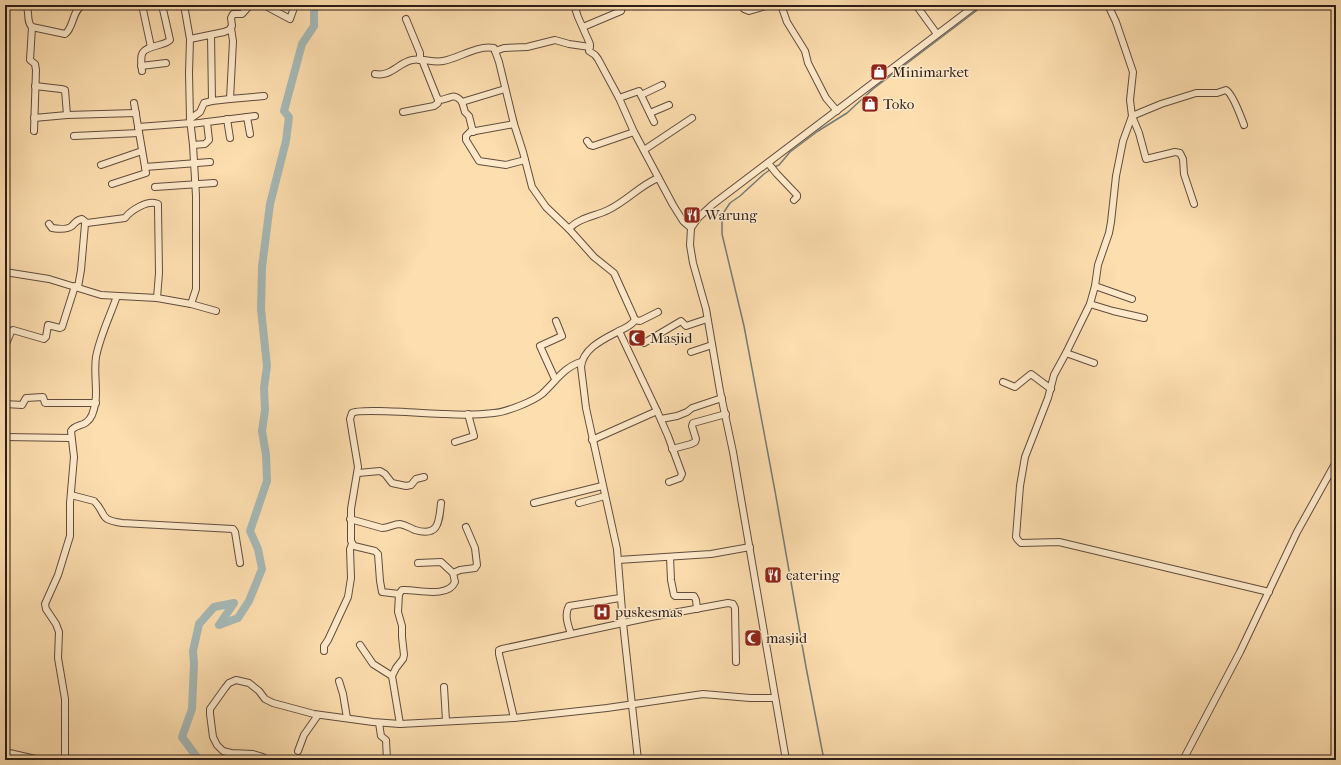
<svg xmlns="http://www.w3.org/2000/svg" width="1341" height="765" font-family="'IM FELL French Canon',serif">
  <style>
    .lines { fill: none; stroke-linecap: round; stroke-linejoin: round }
    .stream { stroke: #747b77; stroke-width: 1.5 }
    .river { stroke: #a5b9b7; stroke-width: 8 }
    .minor-casing { stroke: #604d3d; stroke-width: 8 }
    .minor { stroke: #feeacb; stroke-width: 6 }
    .labels { text-anchor: middle; stroke-width: 3; stroke-linejoin: round; paint-order: stroke }
    .poi-label { font-size: 15px; fill: #2b1d17; stroke: #feeacb; text-anchor: start }
  </style>
  <rect width="100%" height="100%" fill="#fddeaf"/>
  <filter id="stains"><feTurbulence type="fractalNoise" baseFrequency=".005" numOctaves="4"/><feColorMatrix values="0 0 0 0 .2 0 0 0 0 .09 0 0 0 0 .02 0 0 0 .5 -.17"/></filter>
  <radialGradient id="worn" r=".72"><stop offset=".6" stop-color="#630" stop-opacity="0"/><stop offset="1" stop-color="#630" stop-opacity=".3"/></radialGradient>
  <g class="lines">
    <!-- stream -->
    <g class="stream">
      <polyline points="774,167 779,165 790,152 818,131 847,113 873,89 984,5"/>
      <polyline points="771,169 764,174 740,196 730,203 722,215 722,234 744,326 775,491 806,667 824,760"/>
    </g>
    <!-- river -->
    <polyline class="river" points="199,760 182,737 192,709 194,664 193,651 199,624 214,607 234,603 219,625 238,618 249,601 262,569 258,549 250,531 267,481 266,455 262,431 265,410 264,388 267,366 261,309 262,267 270,204 286,141 289,117 284,111 302,44 314,26 314,12 315,5"/>
    <!-- minor casing -->
    <g class="minor-casing">
      <g id="minor">
        <path d="M23,5H26C30,12 26,22 32,27"/>
        <polyline points="90,5 103,6 122,5"/>
        <polyline points="142,5 151,47"/>
        <polyline points="184,5 190,39"/>
        <polyline points="264,5 290,19 295,5"/>
        <polyline points="574,5 578,17 590,44 589,51 595,55 598,59 619,98 634,132 673,205 683,221 691,228"/>
        <polyline points="742,5 744,9 749,11 769,5"/>
        <polyline points="781,5 787,22 805,51 808,63 826,98 837,111"/>
        <polyline points="916,5 937,34"/>
        <polyline points="1108,5 1116,22 1133,72 1130,100 1132,116 1123,141 1116,176 1111,222 1109,233 1098,265 1095,286 1090,304 1066,353 1054,375 1048,398 1025,457 1020,486 1016,537 1018,540 1021,543 1059,542 1269,592"/>
        <polyline points="406,19 420,53 420,57 419,60"/>
        <polyline points="583,27 621,11 623,5"/>
        <polyline points="231,28 233,41 230,99 264,96"/>
        <polyline points="211,35 212,101 230,99"/>
        <polyline points="495,51 504,48 527,47 555,40 569,44 590,47"/>
        <path d="M422,60L438,100C450,100 453,91 462,102L505,89"/>
        <polyline points="141,66 166,63"/>
        <path d="M142,71C140,52 140,50 159,45C163,44 167,43 170,40L162,5"/>
        <path d="M375,74C391,77 398,63 412,60C422,58 433,63 443,61C460,58 476,45 494,48L499,62L514,124L523,152L532,187L546,207L569,229L594,257L614,273L633,315L635,320"/>
        <polyline points="35,86 61,89 65,90 67,115"/>
        <polyline points="641,95 662,85"/>
        <polyline points="619,98 639,91 654,122"/>
        <polyline points="462,102 465,112 469,116 473,132"/>
        <polyline points="403,112 434,106 438,103 438,100"/>
        <polyline points="650,113 669,105"/>
        <polyline points="247,117 250,134"/>
        <polyline points="34,118 67,115 136,113"/>
        <polyline points="190,119 200,112 204,103 212,101"/>
        <polyline points="227,119 230,138"/>
        <polyline points="191,124 255,116"/>
        <polyline points="514,124 470,132 466,136 466,140 479,161 506,165 525,160"/>
        <polyline points="138,127 191,123"/>
        <path d="M34,131L36,70L35,64L30,60L32,27L65,34C74,28 72,10 83,5"/>
        <polyline points="74,136 139,133"/>
        <polyline points="587,141 590,145 593,146 634,132"/>
        <polyline points="193,145 205,144 209,140 207,122"/>
        <polyline points="644,150 692,118"/>
        <polyline points="768,163 777,174 797,195 797,197 794,200"/>
        <polyline points="101,165 142,151"/>
        <polyline points="145,167 210,162"/>
        <polyline points="112,184 146,173 134,103"/>
        <polyline points="155,187 214,183"/>
        <path d="M1194,204L1184,174L1183,159L1180,153L1175,152L1146,159L1139,133L1132,116L1161,104L1196,93H1217L1226,90C1233,94 1241,117 1244,125"/>
        <path d="M49,224L52,228C58,229 67,230 72,226C75,223 76,220 82,219L87,223"/>
        <path d="M569,229C578,218 596,216 608,210C627,201 639,186 658,178"/>
        <polyline points="5,272 49,279 101,295 157,298 191,304 216,311"/>
        <polyline points="1095,286 1132,299"/>
        <path d="M78,287L81,270L85,224L87,223L125,218C130,211 148,199 158,204V207L159,273L157,298"/>
        <polyline points="191,304 196,289 196,196 193,145 190,119 189,73 190,39 224,32 229,30 232,26 231,18 233,14 242,14 250,5"/>
        <polyline points="1090,304 1113,311 1144,318"/>
        <polyline points="619,331 657,411"/>
        <polyline points="644,343 681,321 686,326 707,319"/>
        <polyline points="5,346 11,332 13,330 44,339 46,337 48,325 60,328 62,327 75,286"/>
        <polyline points="691,352 712,345"/>
        <polyline points="1066,353 1094,363"/>
        <polyline points="555,379 540,346 562,336 556,321"/>
        <polyline points="1003,382 1015,387 1031,374 1051,389"/>
        <polyline points="5,404 22,405 26,398 43,397 45,403 96,403"/>
        <polyline points="661,419 677,416 687,412 692,408 722,398"/>
        <polyline points="5,437 71,438"/>
        <polyline points="592,440 657,411 668,436 682,474 680,478 669,482"/>
        <polyline points="455,442 474,436 468,414"/>
        <polyline points="672,449 691,444 695,442 696,439 692,426 693,423 726,414"/>
        <polyline points="358,473 380,471 385,474 392,483 406,486 411,485 416,479 424,477"/>
        <path d="M71,495L94,501C108,515 97,519 122,523L233,529L235,532L240,563"/>
        <polyline points="534,503 602,486"/>
        <polyline points="579,503 605,496"/>
        <path d="M350,519L382,528C389,528 393,524 400,524C406,525 410,528 415,530C439,537 439,522 441,503"/>
        <path d="M466,527L475,548L477,565L475,568L460,570L453,573L455,582C448,598 419,590 405,590H402L399,594L382,592L380,581L378,554L375,551L354,546L351,541V509L358,467L350,419L352,413C360,408 430,414 445,414C461,415 478,415 494,413C506,412 532,402 542,394C555,382 564,367 581,362"/>
        <polyline points="670,557 671,580 674,595 675,596 694,596 696,600 697,609"/>
        <polyline points="618,560 711,554 750,547"/>
        <polyline points="418,563 441,562 453,573"/>
        <polyline points="399,594 398,612 402,626 402,637 404,655 403,659 396,668 392,676 400,724"/>
        <path d="M571,634C568,625 564,615 569,606L620,598"/>
        <polyline points="360,645 373,664 392,676"/>
        <polyline points="324,651 324,646 328,640 348,597 351,578 350,549 352,544"/>
        <polyline points="339,681 343,694 347,718"/>
        <polyline points="444,687 446,721"/>
        <polyline points="514,718 499,654 499,650 502,649 651,617 728,603 733,604 735,608 736,662"/>
        <polyline points="379,723 381,736 386,740 387,760"/>
        <polyline points="298,751 304,735 318,715"/>
        <polyline points="5,752 40,760"/>
        <polyline points="263,757 253,754 231,753 223,751 217,745 213,737 210,714 210,709 225,688 229,683 236,680 249,683 259,691 265,699 273,703 314,714 373,722 400,724 514,718 561,713 607,708 703,694 750,698 775,698"/>
        <path d="M65,760V699L58,658L59,632L56,624L46,609L45,604L58,575L70,536V503L74,457L71,431C76,423 86,428 92,415C100,396 93,376 96,357C100,336 110,316 117,296"/>
        <path d="M638,760L623,623L617,549L586,408L581,367C583,348 604,339 619,331C625,328 631,326 635,320L640,321L658,312"/>
        <polyline points="786,760 733,452 720,391 706,309 693,263 690,245 691,228 698,218 712,205 976,5"/>
        <polyline points="1183,760 1240,652 1297,532 1336,462"/>
      </g>
    </g>
    <!-- minor -->
    <use href="#minor" class="minor"/>
  </g>
  <!-- icons -->
  <defs>
    <g id="shop-square" transform="scale(0.9)"><rect x="-9" y="-9" width="18" height="18" rx="4" fill="#8f2418" stroke="#feeacb"/><path d="M-5-2.5h2.3a2.7 3.5 0 0 1 5.4 0H5L5.5 6h-11ZM-1.5-2.5h3a1.5 2.3 0 0 0-3 0Z" fill="#fff"/></g>
    <g id="restaurant-square" transform="scale(0.9)"><rect x="-9" y="-9" width="18" height="18" rx="4" fill="#8f2418" stroke="#feeacb"/><path d="M-5-6h1v4h1v-4h1v4h1v-4h1v5L-1.5 .5V6h-2V.5L-5-1ZM5-6V6H3V1.5H1.5Q1.5-4 5-6Z" fill="#fff"/></g>
    <g id="mosque-square" transform="scale(0.9)"><rect x="-9" y="-9" width="18" height="18" rx="4" fill="#8f2418" stroke="#feeacb"/><path d="M3.5-4.9A6 6 0 1 0 3.5 4.9A5 5 0 1 1 3.5-4.9Z" fill="#fff"/></g>
    <g id="hospital-square" transform="scale(0.9)"><rect x="-9" y="-9" width="18" height="18" rx="4" fill="#8f2418" stroke="#feeacb"/><path d="M-5-5h3v3.5h4V-5h3V5h-3V1.5h-4V5h-3Z" fill="#fff"/></g>
  </defs>
  <g fill-rule="evenodd">
    <use href="#shop-square" x="879" y="72"/>
    <use href="#shop-square" x="870" y="104"/>
    <use href="#restaurant-square" x="692" y="215"/>
    <use href="#mosque-square" x="637" y="338"/>
    <use href="#restaurant-square" x="773" y="575"/>
    <use href="#hospital-square" x="602" y="612"/>
    <use href="#mosque-square" x="753" y="638"/>
  </g>
  <g class="labels">
    <!-- poi labels -->
    <g class="poi-label">
      <text x="892" y="77">Minimarket</text>
      <text x="883" y="109">Toko</text>
      <text x="705" y="220">Warung</text>
      <text x="650" y="343">Masjid</text>
      <text x="786" y="580">catering</text>
      <text x="615" y="617">puskesmas</text>
      <text x="766" y="643">masjid</text>
    </g>
  </g>
  <!-- margin -->
  <rect width="1341" height="765" fill="none" stroke="#fddeaf" stroke-width="20"/>
  <rect x="6" y="6" width="1329" height="753" fill="none" stroke="#2b1d17" stroke-width="2"/>
  <rect x="10" y="10" width="1321" height="745" fill="none" stroke="#2b1d17"/>
  <rect width="100%" height="100%" filter="url(#stains)"/>
  <rect width="100%" height="100%" fill="url(#worn)"/>
</svg>
